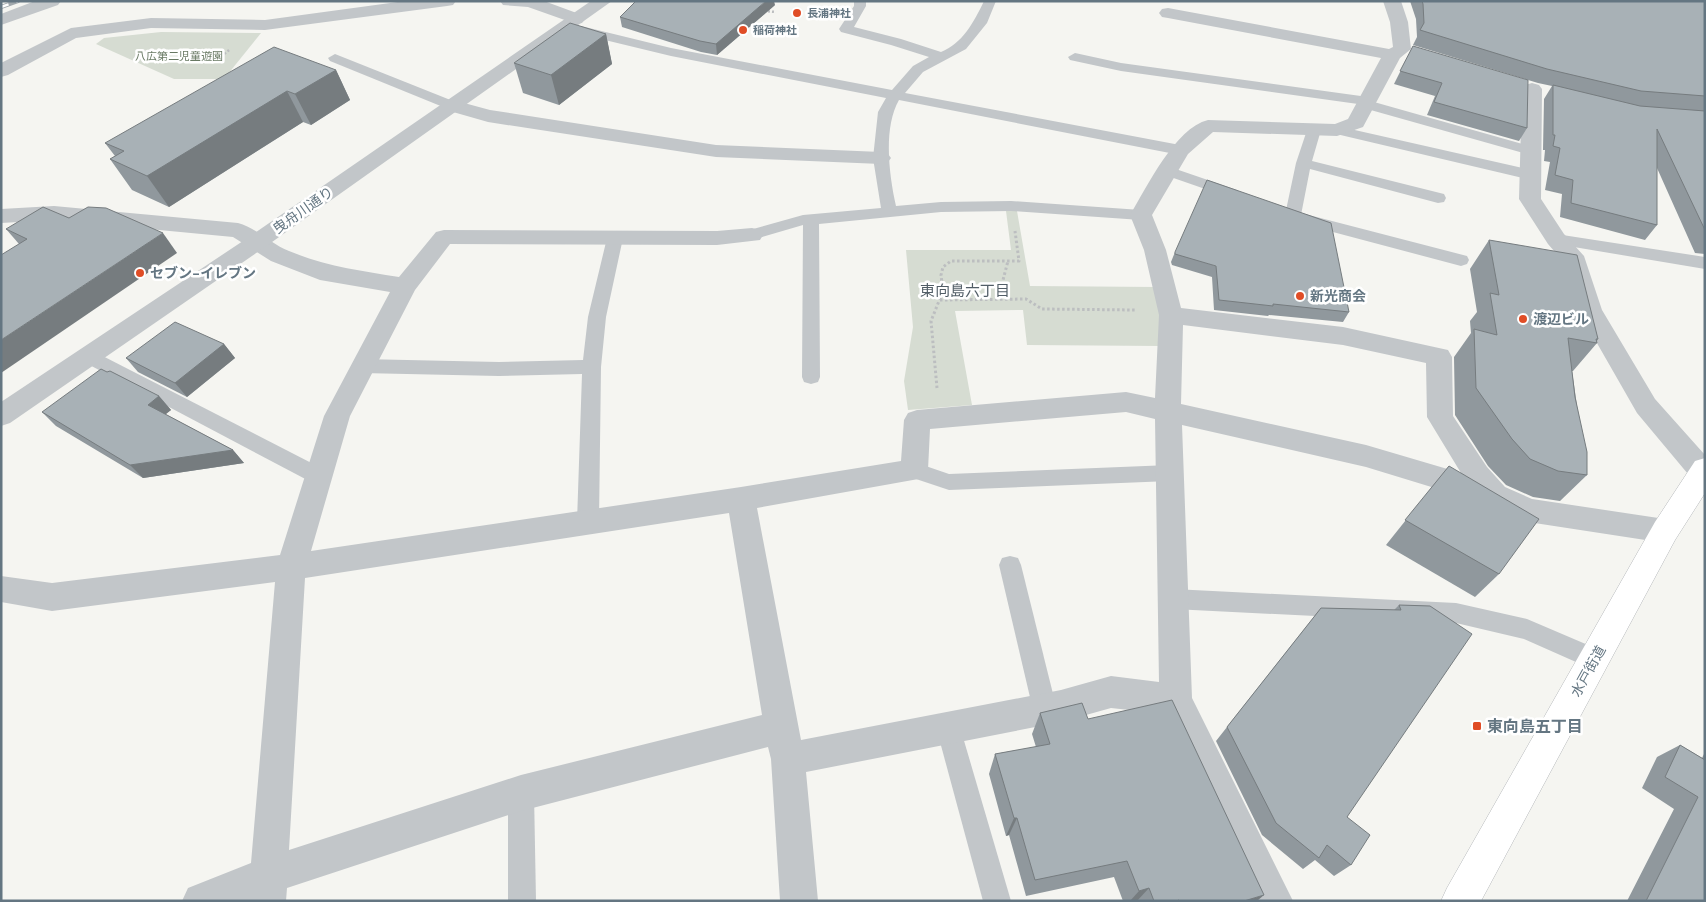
<svg xmlns="http://www.w3.org/2000/svg" width="1706" height="902" font-family="'DM Sans','Noto Sans JP',sans-serif">
  <style>
    .green { fill: #d6dcd2 }
    .lines { fill: none; stroke-linecap: round; stroke-linejoin: round }
    .trunk-casing { stroke: #b5b8bb; stroke-width: 1 }
    .path-far1 { stroke: #bcbec0; stroke-width: 2.5; stroke-dasharray: 2 2; stroke-linecap: butt }
    .path { stroke: #bcbec0; stroke-width: 3; stroke-dasharray: 2.5 2.5; stroke-linecap: butt }
    .service { fill: #c2c6c9; fill-rule: evenodd }
    .minor { fill: #c2c6c9; fill-rule: evenodd }
    .tertiary { fill: #c2c6c9; fill-rule: evenodd }
    .trunk { fill: #fff; fill-rule: evenodd }
    .rail-casing { stroke: #a1a8ac; stroke-width: 4 }
    .rail { stroke: #fff; stroke-width: 2.5; stroke-dasharray: 8; stroke-linecap: butt }
    .wall { fill: #90989d }
    .shaded-wall { fill: #767c7f }
    .building { fill: #a8b1b6; stroke: #767c7f }
    .poi-dot { fill: #e04d26; stroke: #fff; stroke-width: 2 }
    .labels { text-anchor: middle; stroke-width: 5; stroke-linejoin: round; paint-order: stroke }
    .far-poi-label { font-size: 11px; font-weight: bold; fill: #647682; stroke: #fff; text-anchor: start }
    .far-park-label { font-size: 11px; fill: #687963; stroke: #fff }
    .street-label { font-size: 14px; fill: #647682; stroke: #fff }
    .poi-label { font-size: 14px; font-weight: bold; fill: #647682; stroke: #fff; text-anchor: start }
    .neighbourhood-label { font-size: 15px; fill: #525e67; stroke: #fff }
    .near-poi-label { font-size: 16px; font-weight: bold; fill: #647682; stroke: #fff; text-anchor: start }
  </style>
  <rect width="100%" height="100%" fill="#f5f5f1"/>
  <!-- green -->
  <g class="green">
    <polygon points="161,32 261,33 224,79 174,79 96,44 104,38"/>
    <polygon points="1006,211 1017,211 1030,286 1157,287 1166,312 1161,346 1027,345 1023,310 955,311 972,405 908,410 904,381 913,327 906,250 1011,250"/>
  </g>
  <g class="lines">
    <!-- trunk casing -->
    <g class="trunk-casing">
      <polygon id="trunk" points="1705,458 1705,493 1675,540 1481,901 1441,901 1447,888 1655,522 1695,461"/>
    </g>
    <!-- path-far1 -->
    <g class="path-far1">
      <polyline points="764,11 776,12"/>
      <path d="M172,51C197,58 206,71 229,50"/>
    </g>
    <!-- path -->
    <g class="path">
      <polyline points="998,299 1008,261"/>
      <polyline points="940,300 1026,299 1042,309 1136,310"/>
      <polyline points="937,388 931,321 943,291 941,275 943,267 951,261 1019,261 1015,231"/>
    </g>
    <!-- service -->
    <g class="service">
      <path d="M854,1H866V6L854,27L901,39L941,52C962,44 974,22 984,1H996L987,23L966,49L923,72L905,93L1180,145L1185,147L1188,150L1185,153L1180,155L899,100C883,128 889,175 896,206L941,202L1011,201L1141,210L1147,211L1149,215L1147,219L1141,220L1011,211L941,212L819,224L820,377L818,382L811,384L804,382L802,377L803,225L752,240L746,239L744,235L746,231L803,215L881,208L873,158L878,112L886,98L671,56L576,33L574,30L581,26L671,48L892,90L913,66L929,57L891,45L841,32L839,29L854,6Z"/>
      <polygon points="1075,53 1121,63 1368,97 1373,98 1374,102 1537,148 1540,151 1537,154 1527,154 1360,107 1358,104 1121,71 1070,60 1068,57"/>
      <polygon points="335,54 458,103 460,106 458,109 448,109 330,61 328,58"/>
      <polygon points="1314,126 1319,127 1321,130 1312,161 1444,194 1446,198 1444,202 1438,203 1310,169 1301,215 1305,214 1467,256 1469,260 1467,264 1461,266 1299,223 1297,219 1287,219 1285,215 1296,163 1307,130 1309,127"/>
      <polygon points="1337,126 1531,170 1536,172 1539,175 1536,178 1531,180 1332,133 1330,130 1332,127"/>
      <polygon points="1167,166 1237,190 1239,193 1237,196 1231,198 1162,174 1159,171 1162,168"/>
      <polygon points="615,233 621,234 623,238 606,317 601,367 599,522 595,528 588,531 581,528 577,522 582,374 499,376 361,373 354,371 352,366 354,361 361,359 499,362 583,360 588,317 607,238 609,234"/>
      <polygon points="1556,234 1705,257 1705,269 1550,243 1548,239 1550,235"/>
      <polygon points="89,349 325,470 328,476 325,482 318,484 311,482 82,361 80,356 82,351"/>
      <polygon points="914,462 949,474 1170,465 1177,467 1180,473 1177,479 1170,481 949,490 907,476 904,470 907,464"/>
      <polygon points="1010,556 1018,558 1021,565 1057,710 1054,718 1045,722 1036,718 1033,710 999,565 1002,558"/>
      <polygon points="1173,589 1456,603 1527,619 1602,651 1606,659 1602,667 1594,670 1524,639 1456,623 1173,609 1165,606 1162,599 1165,592"/>
      <polygon points="948,715 957,719 960,727 1011,901 983,901 936,727 939,719"/>
      <polygon points="521,780 530,784 534,793 536,901 508,901 508,793 512,784"/>
    </g>
    <!-- minor -->
    <g class="minor">
      <polygon points="35,1 61,1 58,5 1,25 1,14"/>
      <polygon points="405,1 456,1 453,5 447,6 265,30 151,28 76,38 8,75 1,77 1,63 71,28 151,18 265,20"/>
      <polygon points="500,1 544,1 582,15 585,19 582,23 576,24 528,7 503,5"/>
      <path d="M1383,1H1401L1408,22L1411,49L1400,58L1363,127L1337,136L1213,132L1188,154L1152,215L1166,250L1181,308L1343,327L1448,350L1452,357L1453,416L1487,467L1505,487L1532,499L1665,519L1675,522L1680,531L1675,540L1665,543L1528,522L1487,504L1366,467L1182,425L1192,698L1293,901H1254L1166,714L1111,708L1061,722L806,772L818,901H780L771,759L768,747L521,811L287,888L286,901H182L188,888L251,863L275,582L52,611L1,602V576L52,583L280,555L324,416L390,292L320,280L271,261L233,237L54,220L1,223V209L54,206L238,223C257,228 271,244 289,251C325,266 361,271 399,277L436,232L444,230L717,231L752,228L760,230L763,235L760,240L717,245L450,244L415,290L350,416L311,551L741,487L901,461L904,420L908,413L917,410L1126,392L1155,398L1159,315L1144,250L1130,215C1147,187 1175,128 1208,120L1335,124L1348,119L1381,58L1168,18L1162,17L1159,13L1162,9L1168,8L1389,49L1393,47L1390,22ZM1183,325L1343,345L1426,363L1427,417L1461,473L1366,445L1181,404ZM1126,412L1155,419L1159,682L1111,676L1061,690L801,740L757,508L924,478L928,470L930,429ZM729,513L762,715L521,775L289,850L305,578Z"/>
      <polygon points="1532,83 1539,85 1542,89 1541,199 1564,234 1584,256 1602,310 1655,399 1705,455 1705,483 1693,480 1637,413 1578,310 1561,259 1548,244 1519,199 1522,89 1525,85"/>
      <polygon points="453,100 490,110 716,145 881,152 888,154 891,158 888,162 881,164 716,157 488,122 446,110 443,106 446,102"/>
    </g>
    <!-- tertiary -->
    <polygon class="tertiary" points="591,1 612,1 265,247 10,423 1,426 1,402 249,237"/>
    <!-- trunk -->
    <use href="#trunk" class="trunk"/>
    <!-- rail casing -->
    <g class="rail-casing">
      <polyline id="rail" points="1,7 18,1"/>
    </g>
    <!-- rail -->
    <use href="#rail" class="rail"/>
  </g>
  <!-- wall -->
  <g class="wall">
    <polygon points="1410,1 1705,1 1705,254 1695,253 1657,168 1657,225 1645,240 1560,217 1562,194 1545,190 1550,162 1544,161 1545,150 1543,150 1544,99 1552,86 1538,83 1413,45 1417,37 1416,19"/>
    <polygon points="775,5 717,55 701,52 622,27 620,17"/>
    <polygon points="606,34 612,64 559,105 523,93 514,63"/>
    <polygon points="1413,46 1527,128 1519,141 1427,115 1435,96 1394,84"/>
    <polygon points="336,70 350,100 311,125 303,122 169,207 132,190 110,159 115,156 105,143"/>
    <polygon points="69,218 177,253 19,244 6,229"/>
    <polygon points="1489,240 1598,339 1597,341 1597,343 1573,371 1572,371 1587,475 1560,501 1533,497 1506,485 1488,466 1455,415 1454,357 1471,333 1470,321 1477,312 1470,269"/>
    <polygon points="1175,252 1349,312 1343,322 1269,315 1268,316 1214,310 1212,277 1172,265 1171,262"/>
    <polygon points="224,344 235,358 187,397 138,372 126,358"/>
    <polygon points="159,396 171,410 165,414 233,450 244,463 143,478 56,426 42,412"/>
    <polygon points="1449,466 1499,574 1475,597 1386,545"/>
    <polygon points="1399,605 1430,606 1347,817 1351,865 1334,876 1315,860 1303,869 1262,835 1216,741 1321,608 1394,610"/>
    <polygon points="1040,713 1088,719 1257,901 1123,901 1114,877 1026,896 1009,835 1006,836 989,774 995,754 1036,747 1032,734"/>
    <polygon points="1680,745 1702,758 1705,752 1705,901 1627,901 1674,809 1642,788 1657,757"/>
  </g>
  <!-- shaded-wall -->
  <g class="shaded-wall">
    <polygon points="766,1 774,1 775,5 717,55 716,44"/>
    <polygon points="606,34 612,64 559,105 551,75"/>
    <polygon points="336,70 350,100 311,125 295,94"/>
    <polygon points="287,91 303,122 169,207 147,176"/>
    <polygon points="163,233 177,253 1,373 1,340"/>
    <polygon points="224,344 235,358 187,397 175,383"/>
    <polygon points="159,396 171,410 160,419 148,405"/>
    <polygon points="233,450 244,463 143,478 130,465"/>
    <polygon points="1014,818 1017,818 1009,835 1006,836"/>
    <polygon points="1149,888 1137,901 1130,901 1139,891"/>
    <polygon points="1264,895 1257,901 1244,901"/>
  </g>
  <!-- building -->
  <g class="building">
    <polygon points="636,1 766,1 716,44 700,41 620,17"/>
    <polygon points="1422,1 1705,1 1705,96 1641,91 1547,69 1420,30 1424,23 1423,4"/>
    <polygon points="570,23 606,34 551,75 514,63"/>
    <polygon points="1413,46 1528,80 1527,128 1434,102 1442,83 1400,71"/>
    <polygon points="274,47 336,70 295,94 287,91 147,176 110,159 124,151 105,143"/>
    <polygon points="1553,85 1640,106 1705,111 1705,230 1657,129 1657,225 1571,203 1573,180 1555,175 1560,148 1553,146 1555,135 1553,135"/>
    <polygon points="1207,180 1331,223 1349,312 1273,304 1273,306 1219,300 1216,266 1175,254 1175,252"/>
    <polygon points="43,207 69,218 88,207 106,208 163,233 1,340 1,255 27,239 6,229"/>
    <polygon points="1489,240 1577,255 1598,339 1596,339 1597,343 1568,338 1575,397 1587,452 1587,475 1558,471 1530,459 1512,439 1476,388 1474,329 1497,335 1490,293 1499,295"/>
    <polygon points="175,322 224,344 175,383 126,358"/>
    <polygon points="101,369 107,372 110,371 159,396 148,405 233,450 130,465 42,412"/>
    <polygon points="1449,466 1539,519 1499,574 1405,520"/>
    <polygon points="1399,605 1430,606 1472,634 1347,817 1370,835 1351,865 1327,845 1319,858 1276,823 1227,727 1321,608 1401,610"/>
    <polygon points="1172,700 1264,895 1244,901 1180,901 1179,900 1176,901 1154,901 1149,888 1139,891 1127,861 1035,880 1017,818 1014,818 995,754 1050,744 1040,713 1082,703 1088,719"/>
    <polygon points="1680,745 1705,760 1705,901 1646,901 1698,797 1665,777"/>
  </g>
  <!-- markers -->
  <g class="poi-dot">
    <circle cx="797" cy="13" r="5"/>
    <circle cx="743" cy="30" r="5"/>
    <circle cx="140" cy="273" r="5"/>
    <circle cx="1300" cy="296" r="5"/>
    <circle cx="1523" cy="319" r="5"/>
    <rect x="1472" y="721" width="10" height="10" rx="2.5"/>
  </g>
  <g class="labels">
    <!-- far-poi labels -->
    <g class="far-poi-label">
      <text x="807" y="17">長浦神社</text>
      <text x="753" y="34">稲荷神社</text>
    </g>
    <!-- far-park labels -->
    <g class="far-park-label">
      <text x="179" y="60">八広第二児童遊園</text>
    </g>
    <!-- street labels -->
    <g class="street-label">
      <text transform="translate(303 210) rotate(-35)" y="5">曳舟川通り</text>
      <text transform="translate(1588 671) rotate(-61)" y="5">水戸街道</text>
    </g>
    <!-- poi labels -->
    <g class="poi-label">
      <text x="150" y="278">セブン-イレブン</text>
      <text x="1310" y="301">新光商会</text>
      <text x="1533" y="324">渡辺ビル</text>
    </g>
    <!-- neighbourhood labels -->
    <g class="neighbourhood-label">
      <text x="965" y="296">東向島六丁目</text>
    </g>
    <!-- near-poi labels -->
    <g class="near-poi-label">
      <text x="1487" y="732">東向島五丁目</text>
    </g>
  </g>
  <!-- border -->
  <rect width="1706" height="902" fill="none" stroke="#647682" stroke-width="5"/>
</svg>
